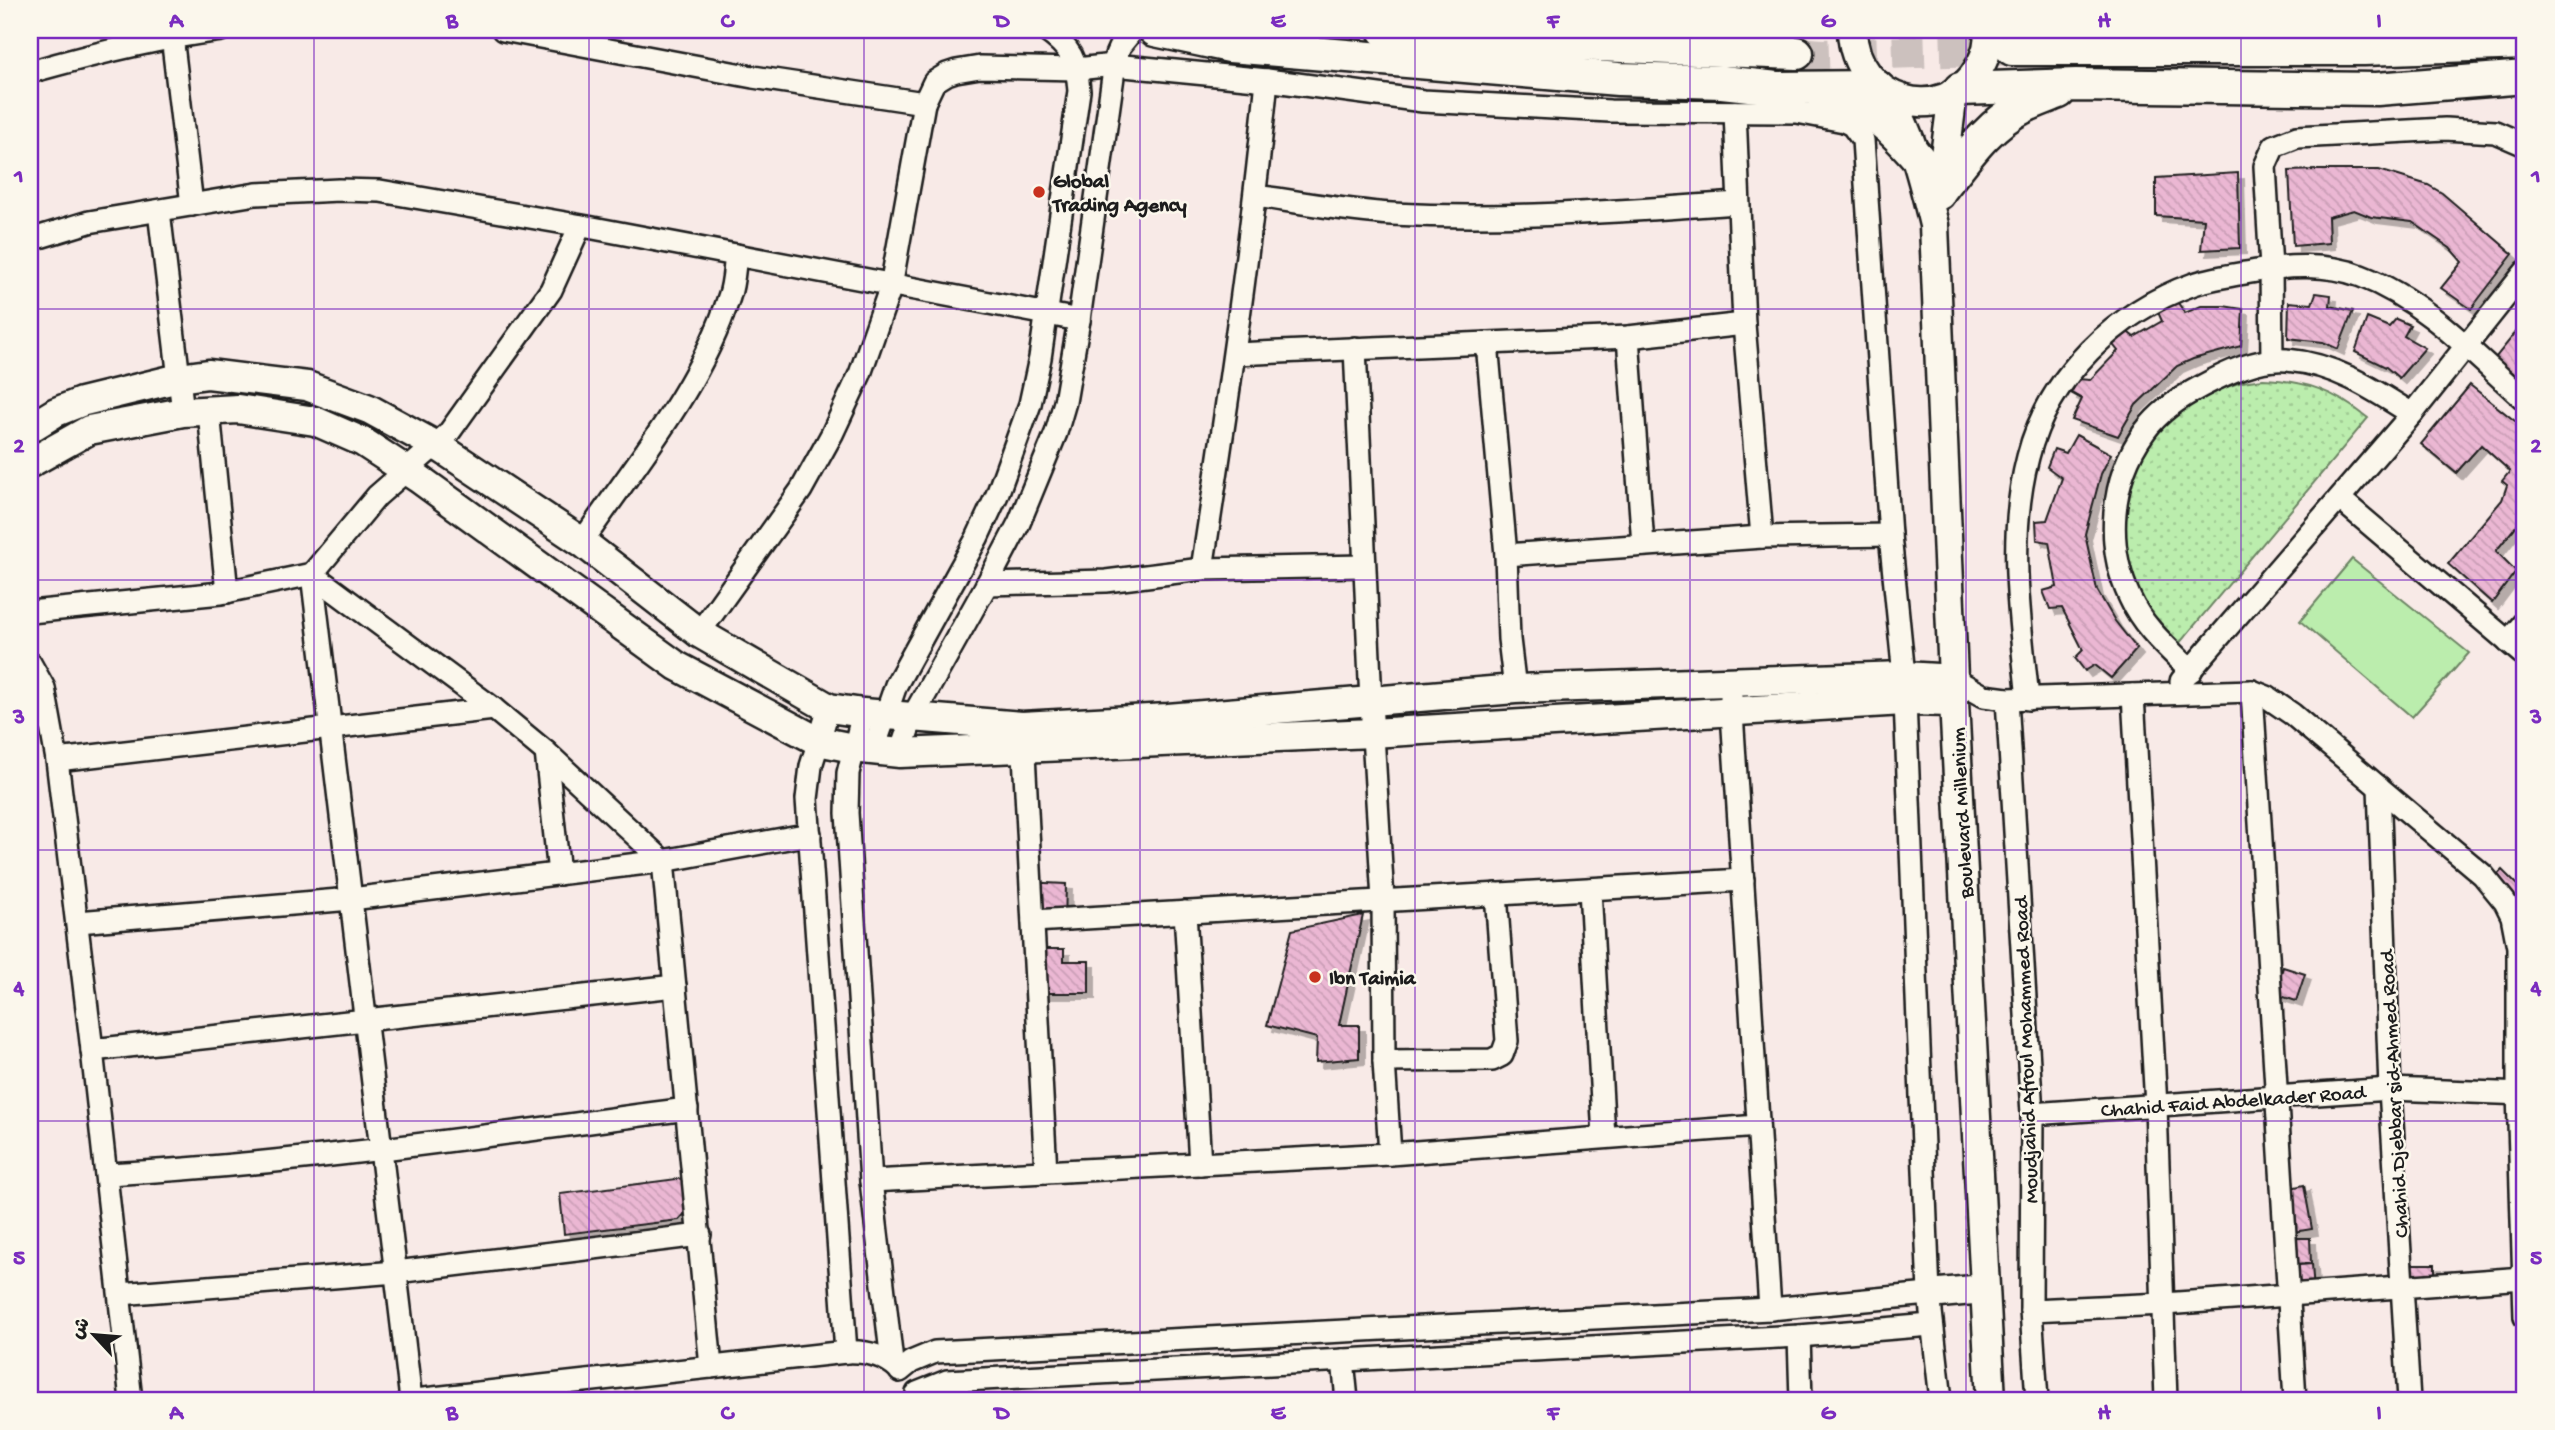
<svg xmlns="http://www.w3.org/2000/svg" width="2555" height="1430" font-family="'Gochi Hand','Playpen Sans Arabic',sans-serif">
  <style>
    .grass { fill: #bbedad; stroke: #6c8464; stroke-width: 2 }
    .park { fill: url(#park-dots); stroke: #6c8464; stroke-width: 2 }
    .building { fill: url(#building-back-hatch); stroke: #1c1c1c; stroke-width: 2; filter: url(#shadow) }
    .lines { fill: none; stroke-linecap: round; stroke-linejoin: round }
    .highway-tunnel { stroke: #ccc1be; stroke-width: 32; stroke-dasharray: 32 16; stroke-linecap: butt }
    .minor-casing { stroke: #1c1c1c; stroke-width: 26 }
    .major-casing { stroke: #1c1c1c; stroke-width: 33 }
    .highway-casing { stroke: #1c1c1c; stroke-width: 37 }
    .minor { stroke: #fbf7ec; stroke-width: 21 }
    .major { stroke: #fbf7ec; stroke-width: 28 }
    .highway { stroke: #fbf7ec; stroke-width: 32 }
    .grid { fill: none; stroke: #7b2cbf; stroke-width: 2; stroke-opacity: 0.55 }
    .poi-dot { fill: #c8321e; stroke: #fbf7ec; stroke-width: 2.5 }
    .labels { text-anchor: middle; stroke-width: 5; stroke-linejoin: round; paint-order: stroke }
    .poi-label { font-size: 21px; font-weight: bold; fill: #1c1c1c; stroke: #fbf7ec; text-anchor: start }
    .street-label { font-size: 21px; fill: #1c1c1c; stroke: #fbf7ec }
    .neatline { fill: none; stroke: #7b2cbf; stroke-width: 2.5 }
    .grid-label { font-size: 23px; text-anchor: middle; font-weight: bold; fill: #7b2cbf }
  </style>
  <defs>
    <pattern id="park-dots" width="8" height="8" patternUnits="userSpaceOnUse" patternTransform="scale(1.75)"><rect width="8" height="8" fill="#bbedad"/><path d="M2 2h.1M6 6h.1" fill="none" stroke="#a0cb94" stroke-width="1.8" stroke-linecap="round"/></pattern>
    <pattern id="building-back-hatch" width="6" height="6" patternUnits="userSpaceOnUse" patternTransform="scale(1.75)"><rect width="6" height="6" fill="#ebb7d3"/><path d="M-1 5l2 2M0 0l6 6M5-1l2 2" fill="none" stroke="#c99db5"/></pattern>
    <filter id="shadow"><feDropShadow dx="6" dy="6" stdDeviation="0" flood-color="#0004"/></filter>
  </defs>
  <rect width="100%" height="100%" fill="#f8eae7"/>
  <filter id="ink" filterUnits="userSpaceOnUse"><feTurbulence type="fractalNoise" baseFrequency=".0143" numOctaves="2"/><feDisplacementMap in="SourceGraphic" scale="14" xChannelSelector="R" yChannelSelector="G"/><feConvolveMatrix kernelMatrix="1 2 1 2 8 2 1 2 1" color-interpolation-filters="sRGB"/></filter>
  <g filter="url(#ink)">
    <!-- grass -->
    <polygon class="grass" points="2352,559 2469,653 2412,717 2300,621"/>
    <!-- park -->
    <path class="park" d="M2263,379C2307,381 2334,391 2368,418L2173,651L2152,625L2124,568L2120,513L2142,450L2169,419L2208,393L2242,382Z"/>
    <!-- building -->
    <g class="building">
      <polygon points="2317,170 2379,170 2428,185 2442,193 2513,254 2471,309 2441,288 2462,262 2450,248 2412,222 2371,217 2354,210 2328,217 2329,243 2293,246 2289,171"/>
      <polygon points="2238,173 2240,248 2201,250 2204,219 2156,216 2156,178"/>
      <polygon points="2316,293 2331,295 2330,306 2353,311 2338,349 2323,342 2288,338 2289,302 2312,304"/>
      <polygon points="2176,300 2185,313 2201,306 2223,306 2243,309 2241,346 2193,359 2177,366 2136,405 2118,436 2072,420 2082,399 2071,393 2078,379 2090,380 2118,351 2110,341 2124,329 2134,337 2162,321 2157,310"/>
      <polygon points="2367,318 2389,327 2396,319 2410,325 2404,336 2425,348 2399,378 2386,367 2355,352"/>
      <polygon points="2525,321 2525,383 2495,358"/>
      <polygon points="2470,385 2525,429 2525,515 2496,551 2516,571 2492,603 2448,564 2502,500 2507,485 2502,481 2510,471 2481,445 2456,473 2421,444"/>
      <polygon points="2076,435 2111,454 2101,474 2085,534 2097,590 2115,621 2137,649 2111,678 2095,665 2085,671 2075,658 2083,650 2062,608 2050,609 2043,591 2057,587 2049,542 2037,540 2036,521 2047,520 2062,478 2047,467 2054,449 2066,453"/>
      <polygon points="2502,870 2524,892 2512,904 2490,882"/>
      <polygon points="1024,882 1066,884 1065,925 1023,923"/>
      <polygon points="1363,915 1339,1025 1359,1025 1359,1058 1316,1062 1317,1038 1267,1025 1292,930"/>
      <polygon points="1040,949 1064,949 1064,961 1089,961 1089,993 1039,993"/>
      <polygon points="2283,967 2305,974 2296,1001 2275,994"/>
      <polygon points="684,1178 688,1210 679,1220 564,1234 560,1194"/>
      <polygon points="2304,1185 2312,1229 2287,1233 2286,1189"/>
      <polygon points="2291,1238 2310,1238 2311,1263 2292,1264"/>
      <polygon points="2312,1264 2314,1292 2287,1294 2286,1266"/>
      <rect x="2412" y="1264" width="23" height="21"/>
    </g>
    <g class="lines">
      <!-- highway-tunnel -->
      <polyline class="highway-tunnel" points="1797,53 1822,55 2012,49"/>
      <!-- minor casing -->
      <g class="minor-casing">
        <g id="minor">
          <polyline points="503,30 753,77 924,103 934,82 947,74 956,71 980,67 1077,69 1114,65 1267,80 1423,101 1610,111 1797,112 1844,121 1852,125 1863,140 1890,535 1904,676 1929,1294 1941,1400"/>
          <polyline points="172,36 192,205"/>
          <path d="M30,72C93,54 156,38 221,30"/>
          <polyline points="1735,112 1744,324 1762,537"/>
          <path d="M1255,196C1301,202 1347,211 1392,214C1508,220 1623,211 1738,203"/>
          <polyline points="159,211 183,412"/>
          <polyline points="30,240 89,222 256,194 339,190 380,191 588,227 1079,320"/>
          <polyline points="1628,337 1643,545"/>
          <polyline points="1487,343 1506,555 1509,639 1515,689"/>
          <polyline points="1355,348 1371,702 1383,900 1384,1061 1390,1154"/>
          <polyline points="1235,354 1628,337 1744,324"/>
          <polyline points="2272,360 2271,268 2265,166 2274,146 2297,137 2445,129 2495,132 2525,145"/>
          <polyline points="209,412 227,592"/>
          <polyline points="2340,499 2525,656"/>
          <path d="M582,542C635,464 700,388 729,297C734,284 734,269 736,255"/>
          <polyline points="1506,555 1762,537 1890,535"/>
          <path d="M1202,569C1227,406 1251,244 1267,80"/>
          <polyline points="312,574 494,709 546,752 663,861 711,1367"/>
          <polyline points="312,574 411,1400"/>
          <polyline points="987,584 1106,581 1202,569 1364,566"/>
          <polyline points="30,612 221,593 312,574 377,496 448,434 551,290 580,226"/>
          <polyline points="699,633 801,490 832,434 860,374 891,286 924,103"/>
          <polyline points="2508,642 2525,621"/>
          <polyline points="30,663 44,688 57,760 92,1050 675,986"/>
          <path d="M2191,671C2168,648 2143,627 2130,598C2105,545 2110,479 2145,431C2159,412 2181,397 2202,386C2226,373 2259,357 2287,360C2335,364 2373,389 2412,414"/>
          <polyline points="1954,679 1984,696 2007,699 2252,691 2267,697 2292,714 2483,875 2505,902 2512,916 2518,947 2518,1092 2525,1317"/>
          <polyline points="2181,681 2412,414 2525,272"/>
          <polyline points="2252,691 2295,1400"/>
          <polyline points="2133,695 2156,1106 2166,1400"/>
          <polyline points="1731,697 1770,1309"/>
          <polyline points="2007,699 2032,1114 2031,1310 2037,1400"/>
          <path d="M2028,699C2020,619 2007,537 2028,457C2048,377 2117,311 2194,284C2212,278 2233,275 2251,272C2286,265 2328,263 2361,276C2426,301 2474,355 2525,400"/>
          <polyline points="829,708 811,766 807,799 846,1352"/>
          <polyline points="863,713 848,773 847,813 871,1181 892,1362"/>
          <polyline points="1023,735 1046,1172"/>
          <path d="M873,751L896,685L977,538L997,495L1030,404L1040,358L1079,91C1077,60 1071,48 1045,30"/>
          <polyline points="546,752 559,874"/>
          <polyline points="900,753 912,718 987,584 1019,523 1056,433 1065,402 1079,320 1116,55 1120,46 1133,30"/>
          <polyline points="57,760 494,709"/>
          <polyline points="2379,787 2390,1089 2409,1400"/>
          <polyline points="1590,889 1604,1137"/>
          <polyline points="1185,912 1200,1164"/>
          <polyline points="1033,921 1743,880"/>
          <polyline points="78,922 351,899 663,861 810,834"/>
          <polyline points="92,1050 131,1400"/>
          <polyline points="1384,1061 1492,1060 1502,1055 1507,1041 1496,894"/>
          <polyline points="2032,1114 2390,1089 2525,1094"/>
          <path d="M108,1174C301,1164 495,1134 687,1109"/>
          <polyline points="871,1181 1390,1154 1758,1126"/>
          <polyline points="120,1294 396,1272 700,1235"/>
          <polyline points="2031,1310 2164,1304 2524,1278"/>
          <polyline points="1799,1336 1801,1400"/>
          <polyline points="1343,1360 1347,1400"/>
          <polyline points="900,1371 911,1362 935,1352 1770,1309 1929,1294"/>
          <polyline points="917,1393 947,1381 1799,1336 1931,1325"/>
          <path d="M415,1400L846,1352C866,1351 884,1355 899,1369"/>
        </g>
      </g>
      <!-- major casing -->
      <g class="major-casing">
        <g id="major">
          <path d="M1852,30C1854,102 1944,131 1980,66C1986,55 1990,42 1988,30"/>
          <path d="M1887,93C1913,138 1922,175 1934,225L1954,702L1991,1400"/>
          <polyline points="1940,195 1953,93"/>
          <polyline points="30,428 56,412 81,402 179,378 208,374 307,386 369,409 444,450 582,542 699,633 829,708 863,713 1022,726 1168,718 1515,689 1904,676 1954,679"/>
          <polyline points="30,463 89,430 183,412 238,409 315,421 363,442 418,478 677,666 818,741 853,748 900,753 1372,733 1904,701 1954,702"/>
          <polyline points="1929,1294 1984,1289"/>
        </g>
      </g>
      <!-- highway casing -->
      <g class="highway-casing">
        <g id="highway">
          <polyline points="1155,30 1230,46 1618,79 1722,82 1777,88 1877,87"/>
          <polyline points="1384,30 1573,44 1797,53"/>
          <polyline points="2012,49 2364,49 2525,43"/>
          <polyline points="1960,89 2076,85 2377,89 2525,77"/>
          <path d="M1823,97C1869,106 1888,124 1918,158"/>
          <path d="M1941,189C1965,159 1988,124 2023,107C2035,101 2047,97 2059,92"/>
        </g>
      </g>
      <!-- minor -->
      <use href="#minor" class="minor"/>
      <!-- major -->
      <use href="#major" class="major"/>
      <!-- highway -->
      <use href="#highway" class="highway"/>
    </g>
  </g>
  <!-- grid -->
  <path class="grid" d="M314,30V1400M589,30V1400M864,30V1400M1140,30V1400M1415,30V1400M1690,30V1400M1966,30V1400M2241,30V1400M30,309H2525M30,580H2525M30,850H2525M30,1121H2525"/>
  <!-- markers -->
  <g class="poi-dot">
    <circle cx="1039" cy="192" r="7"/>
    <circle cx="1315" cy="977" r="7"/>
  </g>
  <g class="labels">
    <!-- poi labels -->
    <g class="poi-label">
      <text x="1053" y="187">Global<tspan x="1053" dy="24">Trading Agency</tspan></text>
      <text x="1329" y="984">Ibn Taimia</text>
    </g>
    <!-- street labels -->
    <g class="street-label">
      <text transform="translate(1961 813) rotate(-93)" y="7">Boulevard Millenium</text>
      <text transform="translate(2025 1050) rotate(-92)" y="7">Moudjahid Afroul Mohammed Road</text>
      <text transform="translate(2393 1094) rotate(-93)" y="7">Chahid Djebbar sid-Ahmed Road</text>
      <text transform="translate(2233 1100) rotate(-4)" y="7">Chahid Faid Abdelkader Road</text>
    </g>
  </g>
  <!-- margin -->
  <rect width="2555" height="1430" fill="none" stroke="#fbf7ec" stroke-width="77"/>
  <!-- north arrow -->
  <g transform="translate(94 1335) rotate(296)" stroke="#fbf7ec" stroke-width="5" paint-order="stroke">
  <path d="M0-5L12 26L0 18L-12 26Z" fill="#1c1c1c"/>
  <text y="-10" font-size="19" font-weight="bold" text-anchor="middle" fill="#1c1c1c">ش</text>
  </g>
  <rect x="38" y="38" width="2478" height="1354" class="neatline"/>
  <g class="grid-label">
    <text x="176" y="27">A</text>
    <text x="452" y="27">B</text>
    <text x="727" y="27">C</text>
    <text x="1002" y="27">D</text>
    <text x="1278" y="27">E</text>
    <text x="1553" y="27">F</text>
    <text x="1828" y="27">G</text>
    <text x="2104" y="27">H</text>
    <text x="2379" y="27">I</text>
    <text x="19" y="182">1</text>
    <text x="2536" y="182">1</text>
    <text x="19" y="452">2</text>
    <text x="2536" y="452">2</text>
    <text x="19" y="723">3</text>
    <text x="2536" y="723">3</text>
    <text x="19" y="994">4</text>
    <text x="2536" y="994">4</text>
    <text x="19" y="1264">5</text>
    <text x="2536" y="1264">5</text>
    <text x="176" y="1419">A</text>
    <text x="452" y="1419">B</text>
    <text x="727" y="1419">C</text>
    <text x="1002" y="1419">D</text>
    <text x="1278" y="1419">E</text>
    <text x="1553" y="1419">F</text>
    <text x="1828" y="1419">G</text>
    <text x="2104" y="1419">H</text>
    <text x="2379" y="1419">I</text>
  </g>
</svg>
